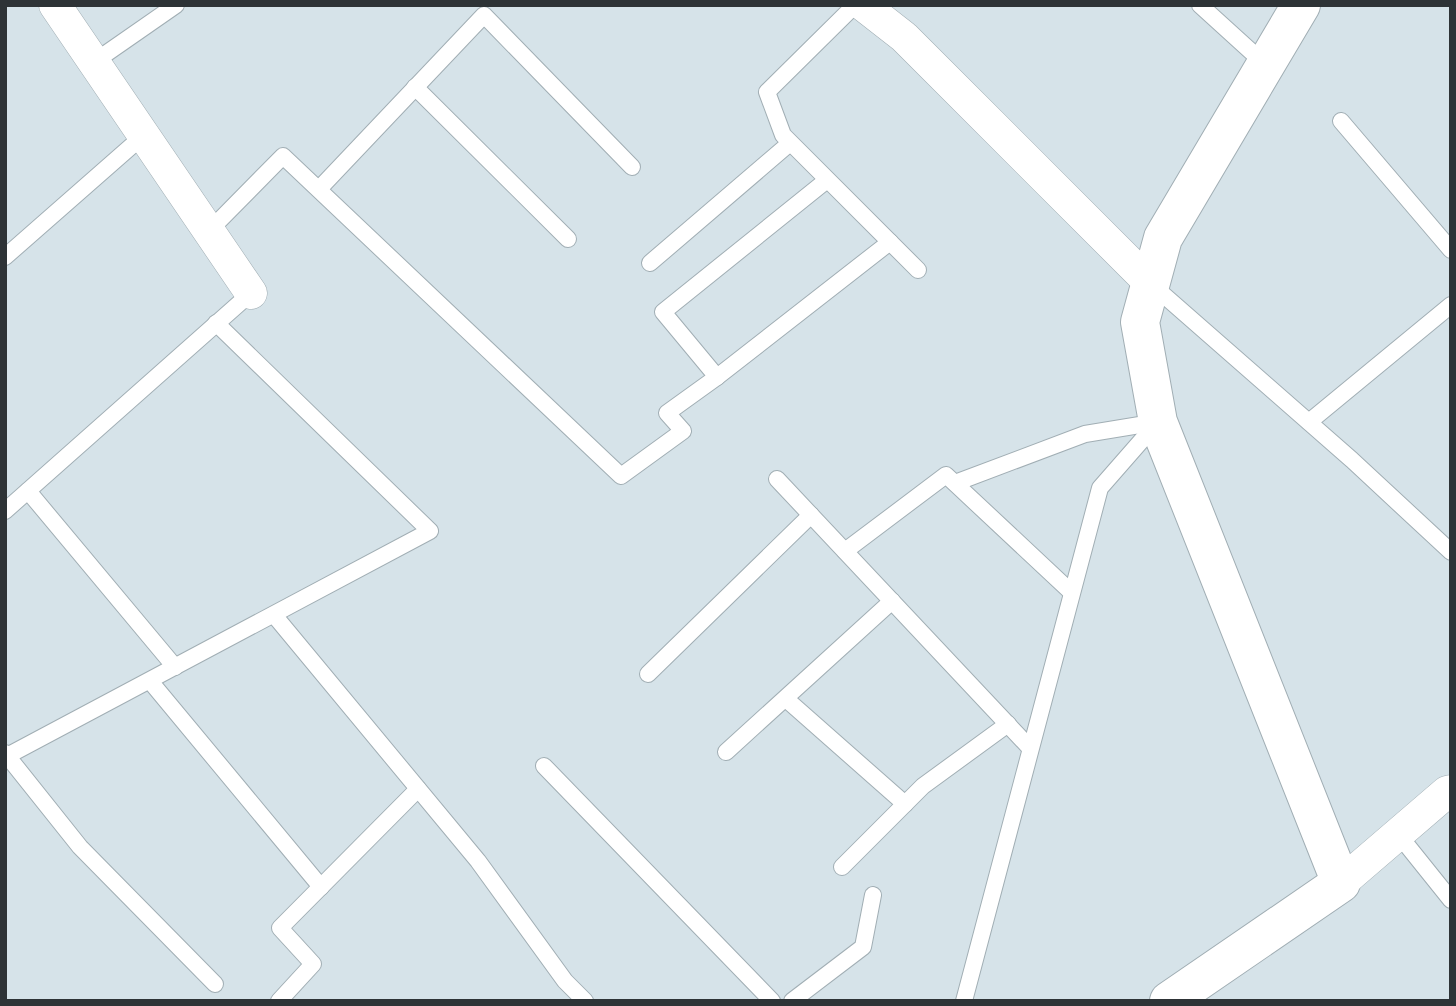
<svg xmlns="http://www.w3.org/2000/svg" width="1456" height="1006" font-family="'PT Sans',sans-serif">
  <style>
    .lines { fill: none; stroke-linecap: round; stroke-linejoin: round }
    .service-casing { stroke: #a1aeb4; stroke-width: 18 }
    .minor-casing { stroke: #a1aeb4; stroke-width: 33 }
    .tertiary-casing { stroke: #a1aeb4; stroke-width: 40 }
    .service { stroke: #fff; stroke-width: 16 }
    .minor { stroke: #fff; stroke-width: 32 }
    .tertiary { stroke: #fff; stroke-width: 38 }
  </style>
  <rect width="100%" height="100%" fill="#d6e3e9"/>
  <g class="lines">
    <!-- service casing -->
    <g class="service-casing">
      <g id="service">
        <polyline points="855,5 767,92 783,135 918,270"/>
        <polyline points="1200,5 1266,65"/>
        <polyline points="94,62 176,5"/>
        <polyline points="415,87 568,239"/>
        <polyline points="1341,121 1451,250"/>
        <polyline points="319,189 484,15 632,167"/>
        <polyline points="209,231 283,156 621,476 683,431 667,413 717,377 890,242"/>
        <polyline points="5,257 144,135"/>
        <polyline points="650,263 790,143"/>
        <polyline points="1150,283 1352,460 1451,552"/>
        <polyline points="717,377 663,312 827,180"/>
        <polyline points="1309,422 1451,305"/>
        <polyline points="777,479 1030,748"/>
        <polyline points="955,483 1085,434 1158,422"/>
        <polyline points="28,491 175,667"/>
        <polyline points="5,511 251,293"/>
        <polyline points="845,551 946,475 1071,592"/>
        <polyline points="274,615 478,861 565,981 585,1001"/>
        <polyline points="648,674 811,515"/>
        <polyline points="150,681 321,887"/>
        <polyline points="786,699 905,804"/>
        <polyline points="726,752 892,601"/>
        <polyline points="5,753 80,847 215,984"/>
        <polyline points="7,756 430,531 216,323"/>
        <polyline points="544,766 772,1001"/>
        <polyline points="1398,834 1451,900"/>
        <polyline points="842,867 923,786 1008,724"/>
        <polyline points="279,1001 313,964 280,928 418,789"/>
        <polyline points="792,1001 863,947 873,895"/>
        <polyline points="964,1001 1100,488 1156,424"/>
      </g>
    </g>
    <!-- minor casing -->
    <g class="minor-casing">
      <g id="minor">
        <polyline points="55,5 251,293"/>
        <polyline points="863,5 904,37 1150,283"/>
        <polyline points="1341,883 1447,792 1451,791"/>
      </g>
    </g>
    <!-- tertiary casing -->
    <g class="tertiary-casing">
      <polyline id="tertiary" points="1169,1001 1341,883 1158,422 1140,322 1163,238 1301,5"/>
    </g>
    <!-- service -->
    <use href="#service" class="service"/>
    <!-- minor -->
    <use href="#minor" class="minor"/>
    <!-- tertiary -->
    <use href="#tertiary" class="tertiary"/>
  </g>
  <!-- border -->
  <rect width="1456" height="1006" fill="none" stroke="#2e3336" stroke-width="14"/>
</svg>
